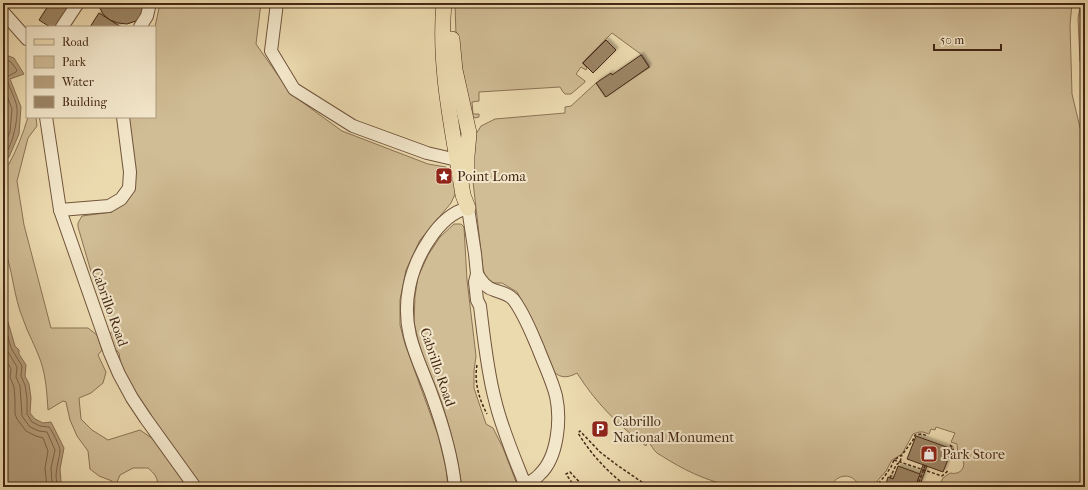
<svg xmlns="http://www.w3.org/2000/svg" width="1088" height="490" font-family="'IM FELL French Canon',serif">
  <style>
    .green { fill: #d0bc95; stroke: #8b7254 }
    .water { fill: #b49d7a; stroke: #886e51 }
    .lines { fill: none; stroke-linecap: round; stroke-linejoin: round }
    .shore { stroke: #7d6247; stroke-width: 1 }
    .building { fill: #9c8565; stroke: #462814; filter: url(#shadow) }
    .minor-casing { stroke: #70543b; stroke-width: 14 }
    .major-casing { stroke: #462814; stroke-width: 16 }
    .path { stroke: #462814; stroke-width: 1.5; stroke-dasharray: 3 2; stroke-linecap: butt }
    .minor { stroke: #f3e7cb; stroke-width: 12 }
    .major { stroke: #ecdaaf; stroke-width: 15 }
    .labels { text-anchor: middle; stroke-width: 4; stroke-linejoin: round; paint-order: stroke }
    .poi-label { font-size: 14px; fill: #462814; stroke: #f3e7cb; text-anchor: start }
    .street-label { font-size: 14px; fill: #462814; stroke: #f3e7cb }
  </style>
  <defs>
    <filter id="shadow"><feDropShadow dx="2.5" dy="-2.5" stdDeviation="1" flood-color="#0004"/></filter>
  </defs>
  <rect width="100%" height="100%" fill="#ecdaaf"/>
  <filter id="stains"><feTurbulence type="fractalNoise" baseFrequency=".005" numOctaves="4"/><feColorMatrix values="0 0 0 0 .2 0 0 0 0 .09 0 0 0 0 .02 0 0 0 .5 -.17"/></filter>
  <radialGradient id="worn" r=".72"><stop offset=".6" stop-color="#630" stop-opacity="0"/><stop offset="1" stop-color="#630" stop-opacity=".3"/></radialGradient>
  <!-- green -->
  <g class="green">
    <polygon points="160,3 261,3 256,44 291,94 342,131 428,164 446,167 453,174 456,192 451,203 420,240 406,270 400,300 400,325 405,344 438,435 446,468 448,487 202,487 134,392 121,365 119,353 115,349 110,335 113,328 92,275 78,227 78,223 82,216 112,212 126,199 127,117 155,117 155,27"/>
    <path d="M455,3H1072L1070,25L1072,94L1084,144H1085V487H942L939,486L943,478L950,473C963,476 969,462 958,455L957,444L951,442L955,433L936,427L935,430L931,429L929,434L923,432H919L913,434L902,454L892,460L886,471L872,487H859C854,472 837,473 830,487H736C713,483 690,473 670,461C666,458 661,456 657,453C653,450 652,445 647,441L646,446C618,425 596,403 577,373C566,379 559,378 551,369L531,317L517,292L502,283H494L488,280L485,276L483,269L472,173L476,134L481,126L495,119L565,113V107L571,106L596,83L605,97L650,67L642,55L612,33L582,63L587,68L586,70L581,67L576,74L585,81V82L571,94H565L563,92L560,87L479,92V101L472,102L473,114H479V117L475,118L471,115L456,36Z"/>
    <polygon points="1081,3 1085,3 1085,66 1080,62 1078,18"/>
    <path d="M28,117H36L37,126L28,138L17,181L24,225L51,328H88L97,335L102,350L98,355L106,372L103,383L91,393L79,398L81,419L92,430L108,440L140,430L156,441L189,487H157C159,478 154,473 148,468H133L120,475L115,487H112V481L99,476L90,469L88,451L77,436L70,420L66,402L63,401L48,410C47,394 46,377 41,362C36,347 28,334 23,319C13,295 13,269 3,245V165L9,164C17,149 23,134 28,117Z"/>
    <polygon points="454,224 461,224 464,227 467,280 476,356 474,371 474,388 486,424 493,428 503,448 518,487 462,487 457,458 450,430 442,403 423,356 418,340 414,322 415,296 418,277 428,255 440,237"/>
  </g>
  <!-- water -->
  <g class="water">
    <polygon points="3,54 14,58 24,74 10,79 21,107 19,134 9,157 3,160"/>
    <polygon points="3,305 15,346 19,350 19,354 26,365 25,376 29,384 31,398 30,413 35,419 43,423 51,422 64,448 60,469 61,482 68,487 3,487"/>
  </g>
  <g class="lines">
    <!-- shore -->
    <g class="shore">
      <path d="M3,58L11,62L17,70L16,72L8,76L7,79C9,88 17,101 17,109C18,119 12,150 3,156"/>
      <polyline points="3,85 12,109 10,132 3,148"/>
      <path d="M3,319L11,348L22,366L21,376L25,385L27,398V414L32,422L40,426L49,427C52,430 60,447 60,450C60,460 51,479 60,487"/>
      <polyline points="3,337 7,350 17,367 16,377 20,386 22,416 30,427 39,431 47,432 55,450 51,468 52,483 53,487"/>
      <polyline points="3,355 11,369 10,377 14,387 15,399 15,414 17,419 26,431 36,436 43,438 48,451 45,468 47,487"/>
    </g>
  </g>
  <!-- building -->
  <g class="building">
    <polygon points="50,3 73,3 58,27 50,27 39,20"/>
    <polygon points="99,3 149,3 143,16 136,21 127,24 118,23 110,20 103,14 99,6"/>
    <polygon points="357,3 381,3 380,7"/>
    <polygon points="99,13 121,27 90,27"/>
    <polygon points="606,40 616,50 593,73 583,63"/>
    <polygon points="641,55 649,67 606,97 596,83 611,73 612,75"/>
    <polygon points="916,436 952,449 943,472 907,459"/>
    <polygon points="923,465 927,466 919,487 915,487"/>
    <polygon points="898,466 920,474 915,487 885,487 888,477 893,479"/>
  </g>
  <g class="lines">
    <!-- minor casing -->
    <g class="minor-casing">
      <g id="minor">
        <polyline points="277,3 271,51 294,89 353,126 427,153 457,160"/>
        <polyline points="3,12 27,39"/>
        <polyline points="62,27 78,3"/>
        <polyline points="140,27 147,16 150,3"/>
        <polyline points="46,117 60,210 110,353 119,374 132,398 146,419 195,487"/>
        <polyline points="60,210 109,206 121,199 129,188 130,172 123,117"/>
        <path d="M477,274C481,281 486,288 494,290C502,293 507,293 513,299C524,313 531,332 538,348C544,364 552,380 556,396C561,419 558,457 540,474C536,479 530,482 525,485"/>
        <path d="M455,487C452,455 442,423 431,393C424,374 415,356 410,336C402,303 410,268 429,240C438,226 451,212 468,208L475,254L477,274L475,282L477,300L480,306C484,338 487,370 495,400C502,430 515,459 526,487"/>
      </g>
    </g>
    <!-- major casing -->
    <g class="major-casing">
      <g id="major">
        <path d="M444,3C438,68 453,131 463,195L468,208"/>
        <polyline points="452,39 455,70 469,133 467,156 467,175"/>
      </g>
    </g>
    <!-- path -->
    <g class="path">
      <path d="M477,365C474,382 479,399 487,414"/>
      <polyline points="950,445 953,448 954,457"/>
      <polyline points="894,460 942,476 949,470"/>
      <polyline points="890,478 896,465 900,462 902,456"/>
      <polyline points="575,487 566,474 570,472 584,487"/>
      <path d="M628,487C608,473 591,454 578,433L580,431L600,452L617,465L649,487"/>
      <polyline points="875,487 884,477 891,467 894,460 902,455 913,440 915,435 922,434 928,436"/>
      <polyline points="917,487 925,466"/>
    </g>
    <!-- minor -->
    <use href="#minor" class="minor"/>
    <!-- major -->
    <use href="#major" class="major"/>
  </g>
  <!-- icons -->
  <defs>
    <g id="sight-square" transform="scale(0.9)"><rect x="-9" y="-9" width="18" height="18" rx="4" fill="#8f2418" stroke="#f3e7cb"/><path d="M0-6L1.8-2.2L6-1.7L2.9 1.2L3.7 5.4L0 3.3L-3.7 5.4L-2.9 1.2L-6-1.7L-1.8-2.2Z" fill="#fff"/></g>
    <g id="parking-square" transform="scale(0.9)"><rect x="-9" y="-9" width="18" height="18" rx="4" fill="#8f2418" stroke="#f3e7cb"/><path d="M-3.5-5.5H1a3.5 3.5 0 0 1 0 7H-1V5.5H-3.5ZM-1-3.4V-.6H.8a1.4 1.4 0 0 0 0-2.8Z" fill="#fff"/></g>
    <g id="shop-square" transform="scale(0.9)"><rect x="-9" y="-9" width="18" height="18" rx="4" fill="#8f2418" stroke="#f3e7cb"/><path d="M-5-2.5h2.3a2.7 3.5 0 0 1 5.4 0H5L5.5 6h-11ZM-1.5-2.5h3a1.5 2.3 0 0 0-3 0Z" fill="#fff"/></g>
  </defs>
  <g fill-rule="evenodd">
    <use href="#sight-square" x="444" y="176"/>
    <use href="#parking-square" x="600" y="429"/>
    <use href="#shop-square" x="929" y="454"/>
  </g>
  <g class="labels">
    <!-- poi labels -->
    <g class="poi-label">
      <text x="457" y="181">Point Loma</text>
      <text x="613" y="426">Cabrillo<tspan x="613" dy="16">National Monument</tspan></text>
      <text x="942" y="459">Park Store</text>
    </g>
    <!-- street labels -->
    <g class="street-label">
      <text transform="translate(110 307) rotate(70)" y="5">Cabrillo Road</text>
      <text transform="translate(438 367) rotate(71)" y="5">Cabrillo Road</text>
    </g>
  </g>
  <!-- margin -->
  <rect width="1088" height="490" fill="none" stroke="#ecdaaf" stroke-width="16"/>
  <rect x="4" y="4" width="1080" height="482" fill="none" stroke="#462814" stroke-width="2"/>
  <rect x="8" y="8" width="1072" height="474" fill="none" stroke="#462814"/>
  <!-- legend -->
  <rect x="26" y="26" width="130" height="92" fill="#f3e7cb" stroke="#ae9b82"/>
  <rect x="34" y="39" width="20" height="6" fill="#ecdaaf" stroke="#ae9b82"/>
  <text x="62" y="46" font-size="12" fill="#462814">Road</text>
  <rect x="34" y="56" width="20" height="12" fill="#d0bc95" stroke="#ae9b82"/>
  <text x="62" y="66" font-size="12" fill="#462814">Park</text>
  <rect x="34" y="76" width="20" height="12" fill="#b49d7a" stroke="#ae9b82"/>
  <text x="62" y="86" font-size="12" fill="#462814">Water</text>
  <rect x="34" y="96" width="20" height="12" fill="#9c8565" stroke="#ae9b82"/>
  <text x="62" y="106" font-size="12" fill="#462814">Building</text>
  <!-- scale -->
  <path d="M934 44v6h67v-6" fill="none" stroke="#462814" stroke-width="2"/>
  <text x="940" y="44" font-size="12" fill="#462814" stroke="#f3e7cb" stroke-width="3" paint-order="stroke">50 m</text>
  <rect width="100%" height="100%" filter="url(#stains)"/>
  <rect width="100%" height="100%" fill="url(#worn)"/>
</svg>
